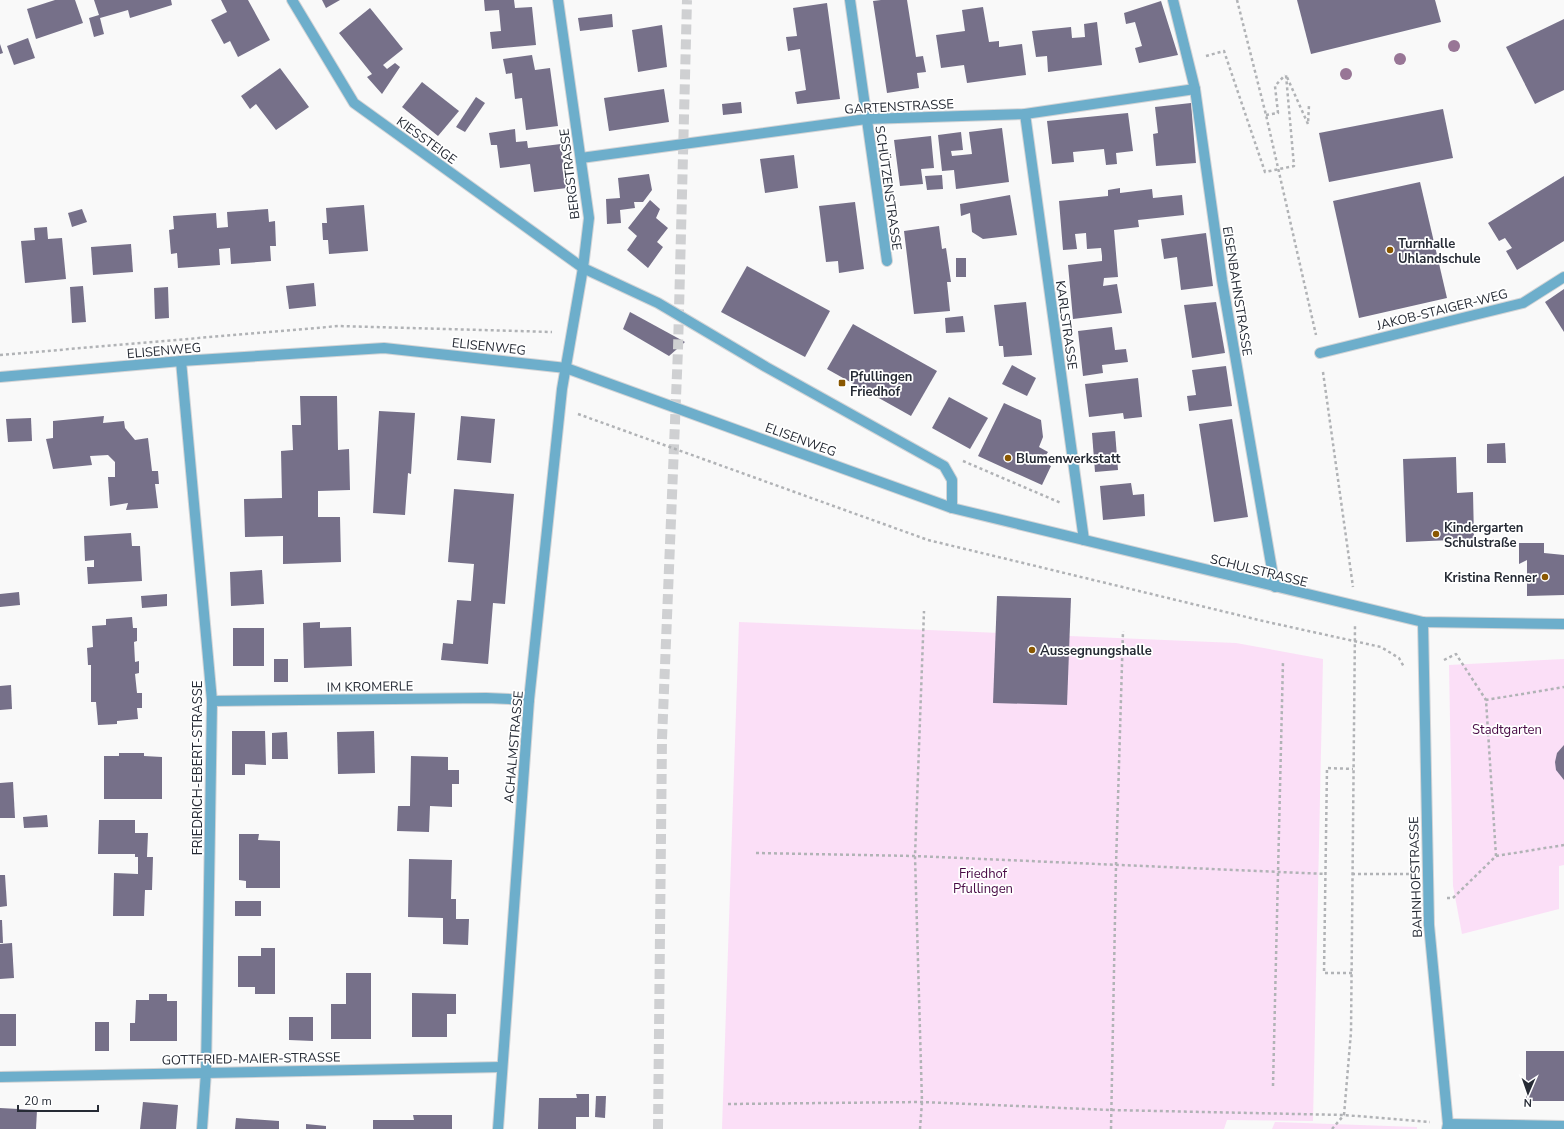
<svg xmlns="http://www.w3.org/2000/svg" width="1564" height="1129" font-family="'Nunito Sans',sans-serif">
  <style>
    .green { fill: #fbdff7 }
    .building { fill: #767089 }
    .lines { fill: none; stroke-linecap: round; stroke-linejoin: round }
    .major-tunnel { stroke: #cfd0d2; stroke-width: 10; stroke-dasharray: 10 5; stroke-linecap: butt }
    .minor-casing { stroke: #d3d4d6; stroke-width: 12 }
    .path { stroke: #b1b3b6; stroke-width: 2.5; stroke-dasharray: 3 3; stroke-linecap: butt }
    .minor { stroke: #6daecb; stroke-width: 10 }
    .tree { fill: #987696 }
    .poi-dot { fill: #8a5801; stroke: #fff; stroke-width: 1.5 }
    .labels { text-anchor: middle; stroke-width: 3.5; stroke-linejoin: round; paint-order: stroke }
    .street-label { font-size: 13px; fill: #262b35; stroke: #fff }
    .poi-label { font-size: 13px; font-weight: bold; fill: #262b35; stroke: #fff; text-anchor: start }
    .park-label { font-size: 13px; fill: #480a45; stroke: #fff }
  </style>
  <rect width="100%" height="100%" fill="#f9f9f9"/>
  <!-- green -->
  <g class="green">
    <polygon points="739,622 1236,643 1323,659 1313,1121 1227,1120 1224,1129 722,1129"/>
    <polygon points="1564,659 1564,865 1559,866 1559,909 1462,934 1453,886 1449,665"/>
    <polygon points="1275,1122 1417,1127 1417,1129 1272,1129"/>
  </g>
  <!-- building -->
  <g class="building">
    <polygon points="55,0 75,0 83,23 36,39 27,9"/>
    <polygon points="94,0 171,0 172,5 130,18 128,10 100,18 104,34 94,37 89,18 99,15"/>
    <polygon points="221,0 248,0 270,40 238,57 230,41 224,44 211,20 227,12"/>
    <polygon points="322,0 340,0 326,8"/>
    <polygon points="484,0 514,0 515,8 532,7 536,45 492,49 490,32 501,31 499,10 485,11"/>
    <polygon points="881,0 907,0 916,57 923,56 926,72 917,73 919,88 887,93 873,1"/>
    <polygon points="1297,0 1435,0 1441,22 1311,54"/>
    <polygon points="1161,1 1178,55 1139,63 1135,48 1142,46 1135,22 1126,24 1124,13"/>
    <polygon points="827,3 840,99 797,104 795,92 806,90 800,49 788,51 786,37 797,36 793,8"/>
    <polygon points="983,7 989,42 999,41 999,47 1022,44 1026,75 967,83 964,65 941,68 936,35 965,31 962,10"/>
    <polygon points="370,8 403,49 383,65 387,69 395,63 400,67 382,94 367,77 372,74 339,33"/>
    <polygon points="612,14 613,27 580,31 578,18"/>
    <polygon points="1564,19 1564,90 1535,104 1506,47"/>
    <polygon points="1097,22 1102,65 1048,72 1047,56 1036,57 1032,31 1071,27 1072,38 1085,37 1084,24"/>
    <polygon points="662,25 667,67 638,72 632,30"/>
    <polygon points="28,38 35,58 14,65 7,46"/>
    <polygon points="0,44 3,53 0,54"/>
    <polygon points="532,55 535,70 550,68 558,126 526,130 522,98 515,99 512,73 506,74 503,59"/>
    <polygon points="280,68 309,107 276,130 256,104 250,109 241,96"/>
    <polygon points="422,82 459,111 438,136 402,107"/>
    <polygon points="664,89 669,122 609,131 604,98"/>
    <polygon points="476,97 485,103 465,132 456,127"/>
    <polygon points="741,102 742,113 723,115 722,104"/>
    <polygon points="1191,103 1196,163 1156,166 1153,134 1158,133 1155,107"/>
    <polygon points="1443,109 1453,158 1329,182 1319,133"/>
    <polygon points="1128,113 1133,151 1116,153 1117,164 1106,165 1104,149 1073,152 1074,162 1052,164 1047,121"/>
    <polygon points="1002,128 1009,182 956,189 954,170 942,171 938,135 961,132 963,150 951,151 952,156 972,154 969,132"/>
    <polygon points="515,129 516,142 527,141 528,148 561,144 567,188 534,192 530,164 500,168 497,145 491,145 489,133"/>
    <polygon points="931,136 934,168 921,169 923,184 900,186 894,140"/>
    <polygon points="794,155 798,188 765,193 760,159"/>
    <polygon points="649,174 652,190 643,202 634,202 635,208 620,210 621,223 607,224 606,199 620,198 618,178"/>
    <polygon points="942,175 943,189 927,190 925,176"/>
    <polygon points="1564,176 1564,241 1517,270 1506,251 1512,248 1505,238 1499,241 1488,223"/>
    <polygon points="1420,182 1447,298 1359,318 1333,201"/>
    <polygon points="1120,188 1120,193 1152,189 1153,198 1182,195 1184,215 1138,220 1139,227 1114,230 1118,277 1104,278 1103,286 1117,284 1122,313 1073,319 1068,265 1102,261 1102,256 1101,248 1087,249 1086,233 1075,234 1077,249 1063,250 1059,201 1108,196 1108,190"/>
    <polygon points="1010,195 1017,235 983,239 972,232 970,213 961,216 960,204"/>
    <polygon points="650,200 660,209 656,218 668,228 657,242 663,247 648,268 627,250 637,236 628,228"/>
    <polygon points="855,202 864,269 839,273 838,261 826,262 819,206"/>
    <polygon points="364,205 368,251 329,254 328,240 323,240 322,223 327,223 326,208"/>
    <polygon points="82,209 87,222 72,227 68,213"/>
    <polygon points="268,209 269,222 275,221 276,246 270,246 271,261 231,264 230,248 219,249 220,265 178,268 177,253 171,254 169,230 174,229 173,216 216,213 217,228 228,227 227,212"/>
    <polygon points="939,226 942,249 946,248 951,282 947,282 950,311 914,314 904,231"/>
    <polygon points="47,227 48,239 62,238 66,279 25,283 21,241 35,240 34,228"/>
    <polygon points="1206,233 1213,286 1181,290 1177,257 1164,259 1161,239"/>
    <polygon points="131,244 133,272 93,275 91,247"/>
    <rect x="956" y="258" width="10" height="19"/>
    <polygon points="747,266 830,311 805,357 721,312"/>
    <polygon points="314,283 316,306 289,309 286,286"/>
    <polygon points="83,286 86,322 72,323 70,287"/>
    <polygon points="168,287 169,318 155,319 154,288"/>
    <polygon points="1564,289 1564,332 1545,302"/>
    <polygon points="1026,302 1032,355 1004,357 1003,346 999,346 994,305"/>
    <polygon points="1216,302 1225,353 1192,358 1184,305"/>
    <polygon points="630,312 685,342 669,356 623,329"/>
    <polygon points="963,316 965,332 946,333 945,318"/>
    <polygon points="853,324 937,371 911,416 827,369"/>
    <polygon points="1112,327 1115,350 1126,349 1128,362 1102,365 1103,373 1083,376 1078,331"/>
    <polygon points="1012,365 1036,378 1027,396 1002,384"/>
    <polygon points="1226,366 1232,406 1189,411 1187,396 1196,395 1192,370"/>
    <polygon points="1138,378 1142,417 1124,419 1123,413 1089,417 1085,384"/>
    <polygon points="300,396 337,396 338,450 349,449 350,490 318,491 318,517 340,517 341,562 283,564 283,536 245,537 244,499 282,498 281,451 293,450 292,425 301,425"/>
    <polygon points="949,397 988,418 970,449 932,428"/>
    <polygon points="1004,403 1041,420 1043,437 1039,447 1048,452 1042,461 1051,466 1042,485 978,456"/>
    <polygon points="379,411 415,413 411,474 408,473 405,515 373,513"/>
    <polygon points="104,416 103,423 124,421 125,428 135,440 148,438 152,471 158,471 159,484 155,484 158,508 126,510 128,503 110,506 108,477 115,477 115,462 108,455 90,456 92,465 53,469 46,439 53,438 53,421"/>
    <polygon points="461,416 495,419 491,463 457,460"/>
    <polygon points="31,418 32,441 8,442 6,419"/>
    <polygon points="1232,419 1248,517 1214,522 1199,424"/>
    <polygon points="1115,431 1118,470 1095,472 1092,433"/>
    <polygon points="1505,443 1506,463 1487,463 1487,444"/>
    <polygon points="1456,457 1457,493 1473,492 1474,539 1406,542 1403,459"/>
    <polygon points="1131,483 1133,495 1144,494 1145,516 1103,520 1100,486"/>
    <polygon points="454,489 514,494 505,604 493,603 488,664 441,660 443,643 453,644 457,600 471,601 474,564 448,562"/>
    <polygon points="131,533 132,546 140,546 142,581 88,584 87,567 94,567 94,560 85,561 84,536"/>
    <polygon points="1519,543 1544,543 1544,553 1564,555 1564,595 1527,596 1527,560 1519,564"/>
    <polygon points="262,570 264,604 231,606 230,572"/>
    <polygon points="19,592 20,605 0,607 0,594"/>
    <polygon points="167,594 167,606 142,608 141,596"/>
    <polygon points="997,596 1071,598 1067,705 993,703"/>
    <polygon points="132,617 133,628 137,628 137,641 134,642 135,662 139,661 139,673 135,674 137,693 142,693 142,708 137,708 138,719 117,721 117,724 98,725 96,702 91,702 91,665 88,665 87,648 93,647 92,626 106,625 106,619"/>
    <polygon points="320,622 320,628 351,627 352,666 304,668 303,623"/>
    <rect x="233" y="628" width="31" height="38"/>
    <rect x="274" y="659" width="14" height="23"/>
    <polygon points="11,685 12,709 0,710 0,686"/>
    <polygon points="232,731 265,731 266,765 245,764 245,775 232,775"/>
    <polygon points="374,731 375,773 338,774 337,732"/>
    <polygon points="287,732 288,759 272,759 272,733"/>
    <polygon points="1564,745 1564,780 1556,770 1555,762 1557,753"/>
    <polygon points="119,753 144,753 144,756 162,757 162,799 104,799 104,756 119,756"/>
    <polygon points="411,756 448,757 448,770 459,770 459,784 452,784 452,807 430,806 429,832 397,831 398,806 410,806"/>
    <polygon points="13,782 15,818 0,818 0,783"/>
    <polygon points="47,815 48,827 24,828 23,817"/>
    <polygon points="99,820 135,820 135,833 148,833 147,857 153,857 152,890 145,890 144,916 113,916 114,873 138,874 138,857 135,857 135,854 98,854"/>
    <polygon points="239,834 259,834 258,840 280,841 280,888 246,888 246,881 239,880"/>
    <polygon points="409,859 452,860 451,899 456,899 456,919 469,919 468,945 443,944 443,918 408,917"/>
    <polygon points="0,875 5,875 7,906 0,907"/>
    <rect x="235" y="901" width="26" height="15"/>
    <polygon points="0,920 2,920 3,943 0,943"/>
    <polygon points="12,943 14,978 0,979 0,944"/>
    <polygon points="261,948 275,948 275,994 255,994 255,987 238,987 238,956 261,956"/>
    <polygon points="346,973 371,973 371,1039 331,1039 331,1004 346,1004"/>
    <polygon points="412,993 456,994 456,1014 447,1014 447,1037 412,1037"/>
    <polygon points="149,994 167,994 167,1001 177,1001 177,1041 130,1041 130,1023 135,1023 136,1000 149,1000"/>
    <rect x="0" y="1014" width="16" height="32"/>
    <polygon points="289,1017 313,1017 313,1041 289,1040"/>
    <rect x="95" y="1022" width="14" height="29"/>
    <rect x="1526" y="1051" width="38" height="50"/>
    <polygon points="576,1094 589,1094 589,1117 576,1117 576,1129 538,1129 539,1098 577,1098"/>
    <polygon points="596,1096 606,1096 605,1118 595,1117"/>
    <polygon points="143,1102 178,1105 176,1129 140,1129"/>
    <polygon points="0,1108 37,1110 36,1129 0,1129"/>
    <polygon points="413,1115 452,1115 452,1129 373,1129 373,1120 414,1120"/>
    <polygon points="236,1118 279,1121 279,1129 235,1129"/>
    <polygon points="306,1124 326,1126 326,1129 306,1129"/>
  </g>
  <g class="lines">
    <!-- major-tunnel -->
    <polyline class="major-tunnel" points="658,1129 662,739 678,349 687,0"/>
    <!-- minor casing -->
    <g class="minor-casing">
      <g id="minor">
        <polyline points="292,0 354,103 583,268 658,303 766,367 944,466 952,480 952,508"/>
        <polyline points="850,0 887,261"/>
        <polyline points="1173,0 1195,89 1222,280 1275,587"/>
        <polyline points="1025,114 1084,540"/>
        <polyline points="581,158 866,119 1025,114 1195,89"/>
        <polyline points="1320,353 1523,303 1564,277"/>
        <polyline points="181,361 212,701 206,1072 202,1129"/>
        <polyline points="0,377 181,361 384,348 566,368 952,508 1423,622 1564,624"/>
        <polyline points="1423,622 1429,925 1448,1124 1447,1129"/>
        <polyline points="212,701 486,698 529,700"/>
        <polyline points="0,1077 502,1067"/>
        <polyline points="1448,1124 1564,1126"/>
        <polyline points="498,1129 529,700 562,389 583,268 589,218 558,0"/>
      </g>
    </g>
    <!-- path -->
    <g class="path">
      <polyline points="1237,0 1266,115 1316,335"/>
      <polyline points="1206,56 1224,51 1265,172 1294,166 1286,75 1308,124 1309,105"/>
      <polyline points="1266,115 1278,113 1275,86 1285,75"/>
      <polyline points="0,355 339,326 552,332"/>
      <polyline points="1323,372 1353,587"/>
      <polyline points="578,414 928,540 1263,621 1381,647 1399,658 1404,667"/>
      <polyline points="963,461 1061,503"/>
      <polyline points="1444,660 1456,654 1486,700"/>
      <polyline points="756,853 915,856 1326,874"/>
      <polyline points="1496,856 1564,845"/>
      <polyline points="1352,874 1410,874"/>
      <polyline points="1447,898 1453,898 1496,856 1486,700 1564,687"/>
      <polyline points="1352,973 1324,973 1327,768 1353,769"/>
      <polyline points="1273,1086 1283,661"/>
      <polyline points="728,1104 922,1102 1111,1110 1344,1115 1430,1122"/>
      <polyline points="1344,1115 1351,1032 1355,625"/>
      <polyline points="920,1129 922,1102 915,856 924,611"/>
      <polyline points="1111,1129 1116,865 1123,631"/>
      <polyline points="1332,1129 1344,1115"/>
    </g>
    <!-- minor -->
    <use href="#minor" class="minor"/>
  </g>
  <!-- trees -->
  <g class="tree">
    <circle cx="1454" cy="46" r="6"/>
    <circle cx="1400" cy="59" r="6"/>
    <circle cx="1346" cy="74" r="6"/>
  </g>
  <!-- markers -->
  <g class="poi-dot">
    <circle cx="1390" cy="250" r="4"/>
    <rect x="838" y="379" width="8" height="8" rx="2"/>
    <circle cx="1008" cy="458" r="4"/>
    <circle cx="1436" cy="534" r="4"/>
    <circle cx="1545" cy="577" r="4"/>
    <circle cx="1032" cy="650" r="4"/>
  </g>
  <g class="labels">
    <!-- street labels -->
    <g class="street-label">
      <text transform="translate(899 106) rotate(-3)" y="5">GARTENSTRASSE</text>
      <text transform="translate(427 140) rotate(36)" y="5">KIESSTEIGE</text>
      <text transform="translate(569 174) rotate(-97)" y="5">BERGSTRASSE</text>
      <text transform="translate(889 188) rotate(82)" y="5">SCHÜTZENSTRASSE</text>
      <text transform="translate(1238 291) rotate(81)" y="5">EISENBAHNSTRASSE</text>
      <text transform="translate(1442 309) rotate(-14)" y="5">JAKOB-STAIGER-WEG</text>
      <text transform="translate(1067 325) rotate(82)" y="5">KARLSTRASSE</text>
      <text transform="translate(489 346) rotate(6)" y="5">ELISENWEG</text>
      <text transform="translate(164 350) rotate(-5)" y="5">ELISENWEG</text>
      <text transform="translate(801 439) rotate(20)" y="5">ELISENWEG</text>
      <text transform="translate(1259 570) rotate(14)" y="5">SCHULSTRASSE</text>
      <text transform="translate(370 686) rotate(-1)" y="5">IM KROMERLE</text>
      <text transform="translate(513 747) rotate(-85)" y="5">ACHALMSTRASSE</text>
      <text transform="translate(197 768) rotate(-90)" y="5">FRIEDRICH-EBERT-STRASSE</text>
      <text transform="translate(1415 877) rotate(-92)" y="5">BAHNHOFSTRASSE</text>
      <text transform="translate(251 1058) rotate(-1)" y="5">GOTTFRIED-MAIER-STRASSE</text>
    </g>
    <!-- poi labels -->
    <g class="poi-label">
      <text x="1398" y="248">Turnhalle<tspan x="1398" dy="15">Uhlandschule</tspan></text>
      <text x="850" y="381">Pfullingen<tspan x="850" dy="15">Friedhof</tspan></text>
      <text x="1016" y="463">Blumenwerkstatt</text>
      <text x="1444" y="532">Kindergarten<tspan x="1444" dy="15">Schulstraße</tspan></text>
      <text x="1537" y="582" text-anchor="end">Kristina Renner</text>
      <text x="1040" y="655">Aussegnungshalle</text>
    </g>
    <!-- park labels -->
    <g class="park-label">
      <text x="1507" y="734">Stadtgarten</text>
      <text x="983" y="878">Friedhof<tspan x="983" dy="15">Pfullingen</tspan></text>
    </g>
  </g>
  <!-- north arrow -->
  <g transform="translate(1528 1093) rotate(182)" stroke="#ffffff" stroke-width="3" paint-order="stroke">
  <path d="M0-3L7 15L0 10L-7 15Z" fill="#262b35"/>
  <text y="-6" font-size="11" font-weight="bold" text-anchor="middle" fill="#262b35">N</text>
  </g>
  <!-- scale -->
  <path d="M18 1105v6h80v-6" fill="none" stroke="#262b35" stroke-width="2"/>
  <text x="24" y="1105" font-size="12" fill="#262b35" stroke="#ffffff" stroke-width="3" paint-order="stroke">20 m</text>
</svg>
